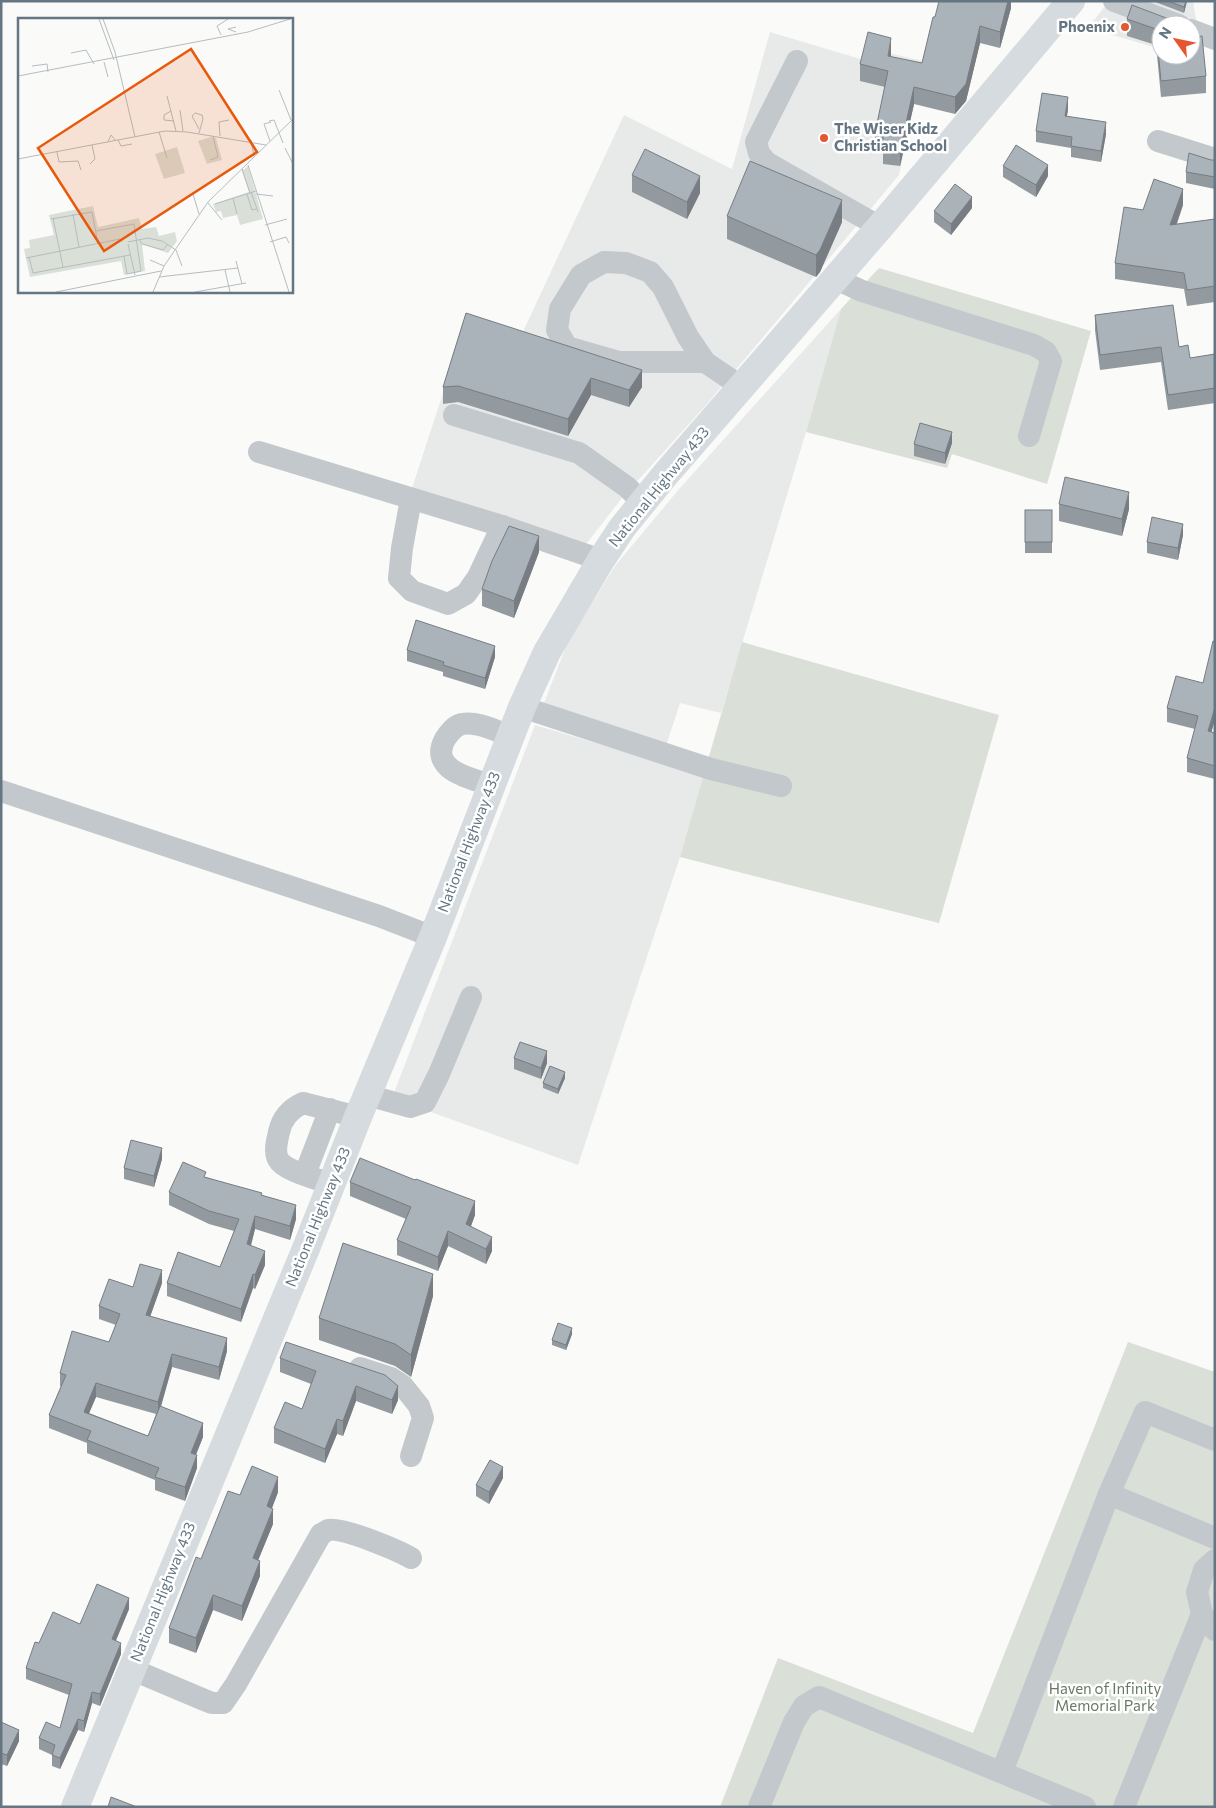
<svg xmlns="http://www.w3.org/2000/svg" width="1216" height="1808" font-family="Commissioner,sans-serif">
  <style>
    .built { fill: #e8e9e9 }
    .green { fill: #dadfd7 }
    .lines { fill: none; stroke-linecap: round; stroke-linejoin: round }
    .minor-tunnel { stroke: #d5d9db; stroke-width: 22; stroke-dasharray: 22 11; stroke-linecap: butt }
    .minor { stroke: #c3c8cc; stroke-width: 22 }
    .major { stroke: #d6dbdf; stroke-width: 28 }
    .wall { fill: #929a9f; fill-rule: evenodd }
    .shaded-wall { fill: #777d82 }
    .building { fill: #aab3b9; stroke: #777d82 }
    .poi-dot { fill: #e4572e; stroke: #fff; stroke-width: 2 }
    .labels { text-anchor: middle; stroke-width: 5; stroke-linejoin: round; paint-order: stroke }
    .poi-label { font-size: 15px; font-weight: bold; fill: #657683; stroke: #fff; text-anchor: end }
    .street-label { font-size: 15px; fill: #657683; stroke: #fff }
    .park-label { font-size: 15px; fill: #687a64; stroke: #fff }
    .inset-road { fill: none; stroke: #b5bdc2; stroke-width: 1 }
    .view { fill: #e8590c; fill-opacity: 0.15; stroke: #e8590c; stroke-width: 2.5 }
    .inset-edge { fill: none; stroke: #657683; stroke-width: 2.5 }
  </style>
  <rect width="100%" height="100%" fill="#fafaf8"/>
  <!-- built -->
  <g class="built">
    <polygon points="1109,1 1193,1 1201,51 1191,25 1161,25 1161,49 1088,28"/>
    <polygon points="770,32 864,60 867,48 923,61 899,175 707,404 622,498 583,548 412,488 466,323 520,338 624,115 732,169"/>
    <polygon points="841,309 806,432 721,713 680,703 665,749 542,708 567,644 615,566 680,488"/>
    <polygon points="535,725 704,775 680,857 578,1165 392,1098"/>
  </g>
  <!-- green -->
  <g class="green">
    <polygon points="879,268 1091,331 1047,484 952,454 947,468 806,432 841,309"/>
    <polygon points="742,642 999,715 939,923 680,857"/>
    <polygon points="1128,1342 1215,1372 1215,1807 720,1807 778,1658 973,1733"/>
  </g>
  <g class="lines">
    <!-- minor-tunnel -->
    <polyline class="minor-tunnel" points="1159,4 1160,1"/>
    <!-- minor -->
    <g class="minor">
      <polyline points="1114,1 1179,25"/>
      <polyline points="1191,30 1215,39"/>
      <polyline points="797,61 756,142 759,153 766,162 880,227"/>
      <polyline points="1158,141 1215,159"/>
      <polyline points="836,279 862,291 1034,345 1046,352 1051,361 1029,436"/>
      <polyline points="705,362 619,362 567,347 557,330 560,309 581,275 604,262 626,263 650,272 663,287 688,337 705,362 742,387"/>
      <polyline points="454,415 579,453 627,487 643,503"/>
      <polyline points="259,452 502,526 601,560"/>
      <polyline points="411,499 402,548 399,578 412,591 448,604 466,594 478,577 502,526"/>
      <polyline points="522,707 711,769 781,786"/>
      <path d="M491,785C472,779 428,770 445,739C449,733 454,726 462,724C477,721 496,731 510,736"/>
      <polyline points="1,791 379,916 433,937"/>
      <polyline points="367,1095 410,1107 425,1102 439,1074 471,997"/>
      <polyline points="305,1174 330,1109"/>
      <path d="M331,1184C318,1179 284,1171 278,1159C274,1151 277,1141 279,1132C282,1118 290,1109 303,1103L358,1117"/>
      <polyline points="360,1368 391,1378 403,1386 419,1406 423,1418 411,1456"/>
      <polyline points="1109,1494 1215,1538"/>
      <polyline points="1215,1560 1204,1570 1197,1592 1202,1614 1215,1630"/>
      <path d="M131,1669L202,1699L212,1703H223L236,1684L321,1534C324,1533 326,1531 328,1530C341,1526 399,1551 411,1558"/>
      <polyline points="1002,1772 1109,1494 1145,1412 1215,1440"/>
      <polyline points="759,1807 794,1722 804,1706 819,1697 1085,1807"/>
      <polyline points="1124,1807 1202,1614"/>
    </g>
    <!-- major -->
    <polyline class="major" points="75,1807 307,1246 358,1117 433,937 522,707 547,652 601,560 622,528 665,475 880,227 1071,1"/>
  </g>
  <!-- wall -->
  <g class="wall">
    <polygon points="1011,1 1011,8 1000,48 980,43 966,101 955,114 914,104 900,166 883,164 883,152 875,150 875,133 885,87 860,81 860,64 891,55 891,57 922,63 935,17"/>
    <polygon points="1153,1 1187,1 1184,13"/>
    <polygon points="1127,19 1161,25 1206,76 1206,93 1161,97 1156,45 1127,36"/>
    <polygon points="1068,109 1067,116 1106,134 1101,162 1071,157 1071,148 1036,142 1036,131"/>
    <polygon points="1211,160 1215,160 1215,189 1186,183 1186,172"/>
    <polygon points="1003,166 1048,176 1036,197 1003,177"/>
    <polygon points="632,175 700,193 687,219 632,192"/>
    <polygon points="1183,205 1177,224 1215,219 1215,302 1187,306 1184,289 1115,279 1115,263 1143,210"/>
    <polygon points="972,208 951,235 934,222 934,211"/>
    <polygon points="727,216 842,222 820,272 816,277 727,239"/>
    <polygon points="466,313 642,387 629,407 591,395 568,436 458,402 443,404 443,387"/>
    <polygon points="1095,315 1179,347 1190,358 1215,354 1215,403 1168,410 1161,362 1100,370 1095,330"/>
    <polygon points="952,443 945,464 914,456 914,444"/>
    <polygon points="1059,504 1129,509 1122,536 1059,521"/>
    <rect x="1025" y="510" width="27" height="43"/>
    <polygon points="1183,535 1178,560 1147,553 1147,542"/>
    <polygon points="539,552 514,618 482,606 482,589"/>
    <polygon points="407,650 495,657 485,689 443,676 443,672 407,661"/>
    <polygon points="1176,676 1212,732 1215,733 1215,779 1187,772 1187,758 1195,729 1167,722 1167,708"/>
    <polygon points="514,1058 547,1063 541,1079 514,1069"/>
    <polygon points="565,1078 558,1094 543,1088 543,1083"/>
    <polygon points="162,1159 154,1187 124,1179 124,1168"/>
    <polygon points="206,1177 262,1195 296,1219 290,1240 255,1229 251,1246 265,1265 255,1289 253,1288 241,1322 167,1296 167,1283 220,1267 234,1231 209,1224 169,1205 169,1192"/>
    <polygon points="350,1182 475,1215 471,1226 492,1251 486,1264 448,1246 438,1271 397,1255 397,1240 406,1219 350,1196"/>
    <path d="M162,1283L150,1317L227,1351L219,1380L172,1367L161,1407L203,1437L196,1455L197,1468L185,1501L155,1490V1480L87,1453V1443L49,1428V1415L61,1386H60V1373L109,1342L116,1325L99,1319V1306L133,1287ZM96,1397L156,1414L148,1436L89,1413Z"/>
    <polygon points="433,1296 411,1377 395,1366 319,1340 319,1318"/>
    <polygon points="572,1334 566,1350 552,1345 552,1340"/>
    <polygon points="280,1358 398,1400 392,1414 356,1401 343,1436 337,1434 325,1463 274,1443 274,1428 302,1409 311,1384 280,1372"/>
    <polygon points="503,1478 489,1504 476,1496 476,1485"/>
    <polygon points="278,1492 272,1508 273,1524 258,1560 260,1576 242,1621 213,1610 196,1653 169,1643 169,1628 240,1495"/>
    <polygon points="129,1609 116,1640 121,1654 100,1706 92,1703 84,1732 78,1730 60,1769 52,1766 52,1755 39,1749 39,1738 60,1728 69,1695 26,1679 26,1668 39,1643 80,1624"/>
    <polygon points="1,1722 19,1741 7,1766 1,1764"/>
  </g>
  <!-- shaded-wall -->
  <g class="shaded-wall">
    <polygon points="1008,1 1011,1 1011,8 1000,48 1000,32"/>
    <polygon points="1186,1 1187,1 1184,13 1184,7"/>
    <polygon points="980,26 980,43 966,101 955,114 955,97"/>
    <polygon points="891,38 891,55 888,73 888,56"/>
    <polygon points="914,87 914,104 900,166 900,150"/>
    <polygon points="1068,97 1068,109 1065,127 1065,116"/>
    <polygon points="1106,122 1106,134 1101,162 1101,151"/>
    <polygon points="1048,165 1048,176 1036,197 1036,185"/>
    <polygon points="700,176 700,193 687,219 687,202"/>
    <polygon points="1183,189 1183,205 1170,241 1170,225"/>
    <polygon points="972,197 972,208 951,235 951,224"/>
    <polygon points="842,200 842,222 820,272 816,277 816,255"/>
    <polygon points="642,370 642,387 629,407 629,390"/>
    <polygon points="591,378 591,395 568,436 568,419"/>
    <polygon points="952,432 952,443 945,464 945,453"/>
    <polygon points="1129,492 1129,509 1122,536 1122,519"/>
    <polygon points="1183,524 1183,535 1178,560 1178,548"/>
    <polygon points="539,536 539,552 514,618 514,601"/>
    <polygon points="495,646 495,657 485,689 485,678"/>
    <polygon points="1215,707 1215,720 1208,744 1208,731"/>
    <polygon points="547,1051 547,1063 541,1079 541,1068"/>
    <polygon points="565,1072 565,1078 558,1094 558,1089"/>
    <polygon points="162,1148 162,1159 154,1187 154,1176"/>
    <polygon points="475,1201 475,1215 466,1239 466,1224"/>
    <polygon points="296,1205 296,1219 290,1240 290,1226"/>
    <polygon points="255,1216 255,1229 247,1258 247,1244"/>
    <polygon points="448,1231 448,1246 438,1271 438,1257"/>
    <polygon points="492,1237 492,1251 486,1264 486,1249"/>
    <polygon points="265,1251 265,1265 255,1289 255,1275"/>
    <polygon points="162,1270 162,1283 146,1328 146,1315"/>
    <polygon points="253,1274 253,1288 241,1322 241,1309"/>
    <polygon points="433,1274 433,1296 411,1377 411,1355"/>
    <polygon points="572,1328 572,1334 566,1350 566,1345"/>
    <polygon points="227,1338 227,1351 219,1380 219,1367"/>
    <polygon points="172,1354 172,1367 158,1415 158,1402"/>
    <polygon points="96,1383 96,1397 84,1425 84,1412"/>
    <polygon points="356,1386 356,1401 343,1436 343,1421"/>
    <polygon points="398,1386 398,1400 392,1414 392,1400"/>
    <polygon points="337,1419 337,1434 325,1463 325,1449"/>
    <polygon points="203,1423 203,1437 191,1466 191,1453"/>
    <polygon points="197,1455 197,1468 185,1501 185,1487"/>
    <polygon points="503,1467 503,1478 489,1504 489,1492"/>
    <polygon points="278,1477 278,1492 267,1521 267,1506"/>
    <polygon points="273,1509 273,1524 253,1573 253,1558"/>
    <polygon points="260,1561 260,1576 242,1621 242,1606"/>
    <polygon points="213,1595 213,1610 196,1653 196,1638"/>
    <polygon points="129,1598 129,1609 112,1650 112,1639"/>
    <polygon points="121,1643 121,1654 100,1706 100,1694"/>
    <polygon points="92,1692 92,1703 84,1732 84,1721"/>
    <polygon points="78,1719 78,1730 60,1769 60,1758"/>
    <polygon points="19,1730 19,1741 7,1766 7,1755"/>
  </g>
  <!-- building -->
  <g class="building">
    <polygon points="939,1 1008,1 1000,32 980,26 966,84 955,97 914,87 900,150 883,147 883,135 875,133 888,71 860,64 868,32 891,38 888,56 922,63 933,17 935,17"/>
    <polygon points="1168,1 1186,1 1184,7"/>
    <polygon points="1132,5 1174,21 1181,21 1186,25 1161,25 1161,55 1191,55 1191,37 1202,36 1206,76 1161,81 1156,29 1127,19"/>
    <polygon points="1042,93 1068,97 1065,116 1106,122 1101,151 1071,146 1072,137 1036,131"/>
    <polygon points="1016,145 1048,165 1036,185 1003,166"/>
    <polygon points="645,149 700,176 687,202 632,175"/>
    <polygon points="1189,153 1211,160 1215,160 1215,177 1186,172"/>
    <polygon points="750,161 842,200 820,250 816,255 727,216"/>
    <polygon points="1154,179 1183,189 1170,225 1215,219 1215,286 1187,290 1184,273 1115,263 1124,207 1143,210"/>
    <polygon points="955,184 972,197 951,224 934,211"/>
    <polygon points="1173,305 1179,347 1188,345 1190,358 1215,354 1215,388 1168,395 1161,347 1100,355 1095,315"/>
    <polygon points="466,313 642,370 629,390 591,378 568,419 458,386 443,387"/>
    <polygon points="920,423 952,432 945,453 914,444"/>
    <polygon points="1065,477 1129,492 1122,519 1059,504"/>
    <rect x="1025" y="510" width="27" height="32"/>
    <polygon points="1152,517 1183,524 1178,548 1147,542"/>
    <polygon points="509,526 539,536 514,601 482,589 492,561"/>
    <polygon points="416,620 495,646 485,678 443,665 444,662 407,650"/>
    <polygon points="1213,641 1215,641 1215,707 1208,731 1215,733 1215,766 1187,758 1198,716 1167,708 1176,676 1203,683"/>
    <polygon points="520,1042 547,1051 541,1068 514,1058"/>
    <polygon points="550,1066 565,1072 558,1089 543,1083"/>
    <polygon points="131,1140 162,1148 154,1176 124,1168"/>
    <polygon points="360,1158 415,1180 416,1179 475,1201 466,1224 492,1237 486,1249 448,1231 438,1257 397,1240 411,1207 350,1182"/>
    <polygon points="183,1162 206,1172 204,1177 262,1193 261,1195 296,1205 290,1226 255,1216 247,1244 265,1251 255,1275 253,1274 241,1309 167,1283 178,1252 220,1267 239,1219 209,1211 169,1192"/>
    <polygon points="343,1243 433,1274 411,1355 395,1344 319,1318"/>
    <polygon points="140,1264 162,1270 146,1315 227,1338 219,1367 172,1354 158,1402 96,1383 84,1412 148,1436 160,1406 203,1423 191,1453 197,1455 185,1487 155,1477 159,1468 87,1440 91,1431 49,1415 66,1375 60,1373 72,1331 109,1342 120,1314 99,1306 109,1279 133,1287"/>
    <polygon points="558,1323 572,1328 566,1345 552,1340"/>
    <polygon points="286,1342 385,1375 398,1386 392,1400 356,1386 343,1421 337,1419 325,1449 274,1428 285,1402 302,1409 316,1371 280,1358"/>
    <polygon points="490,1460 503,1467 489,1492 476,1485"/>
    <polygon points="252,1466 278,1477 267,1506 273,1509 253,1558 260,1561 242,1606 213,1595 196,1638 169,1628 196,1557 201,1559 228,1491 240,1495"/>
    <polygon points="97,1584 129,1598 112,1639 121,1643 100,1694 92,1692 84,1721 78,1719 60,1758 52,1755 55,1745 39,1738 46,1722 60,1728 72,1684 26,1668 35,1642 39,1643 53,1612 80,1624"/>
    <polygon points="1,1722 19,1730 7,1755 1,1753"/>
    <polygon points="111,1797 137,1807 108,1807"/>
  </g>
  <!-- markers -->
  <g class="poi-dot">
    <circle cx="1125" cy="27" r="5"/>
    <circle cx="824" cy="138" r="5"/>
  </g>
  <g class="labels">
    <!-- poi labels -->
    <g class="poi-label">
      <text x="1115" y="32">Phoenix</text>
      <text x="834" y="134" text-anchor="start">The Wiser Kidz<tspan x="834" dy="17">Christian School</tspan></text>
    </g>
    <!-- street labels -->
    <g class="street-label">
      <text transform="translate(659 487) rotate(-51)" y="5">National Highway 433</text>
      <text transform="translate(469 842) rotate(-69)" y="5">National Highway 433</text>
      <text transform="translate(318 1217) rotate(-68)" y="5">National Highway 433</text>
      <text transform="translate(163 1592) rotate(-68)" y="5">National Highway 433</text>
    </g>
    <!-- park labels -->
    <g class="park-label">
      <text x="1105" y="1694">Haven of Infinity<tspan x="1105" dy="17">Memorial Park</tspan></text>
    </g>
  </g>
  <!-- overview -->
  <g transform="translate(18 18)">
    <rect width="275" height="275" fill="#fafaf8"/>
    <path d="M193,119L198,120L204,142L189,146L180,123ZM159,129L167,155L146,161L137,136ZM230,148L245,201L222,207L219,197L205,200L203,193L198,194L195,186L231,174L224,153ZM75,188L80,209L121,200L124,211L138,209L141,218L157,214L159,223L150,235L124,226L127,253L106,257L103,243L12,259L6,231L12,230L11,222L36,217L31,197Z" fill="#dadfd7"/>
    <path class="inset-road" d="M81,1L96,42M85,1L97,34L117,119M218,9L210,11L218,14M203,17L199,8L210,1M53,35L68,32L76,46M86,44L90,59M14,48L29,46L30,54M0,58L230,14L272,1M261,72L273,102M149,78L158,113M162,92L165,113M153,93L146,97V102L156,103M251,103L256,102L265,125M141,114L149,140M181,115L185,101L184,97L177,95L174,98L181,111M202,118L201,104L211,102M100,122L103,128L114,126M233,122L236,138M252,123L246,106L253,104M90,124L93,117L98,123M267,130L275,146M39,134L41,144L60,143L63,152M0,141L147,113L169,114L248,127M192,142L200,139L195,118M72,146L77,141L74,127M230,147L271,274M224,151L232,175M233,174L240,194M175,176L181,196M229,176L234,192L238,191M238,176L255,178M215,180L219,196M190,185L204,202M197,186L238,173M55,196L61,229M35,200L45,249M33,201L74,194L80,226M247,207L269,201M78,213L116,206L123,253L109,256L106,238M121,221L124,226L145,232L150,226M110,224L130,220L144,223L158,232L164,248M252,224L268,219L271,225M110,226L117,257M11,239L15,255L112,237M8,240L102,221M132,242L146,248M218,243L224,266M207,252L212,274M141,259L220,250M38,274L143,253M135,274L146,248L190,184L275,101M177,274L228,265"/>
    <path class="view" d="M173,31L239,134L86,233L20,130Z"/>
    <rect width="275" height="275" class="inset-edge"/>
  </g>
  <!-- border -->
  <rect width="1216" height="1808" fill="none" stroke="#657683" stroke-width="5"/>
  <!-- north arrow -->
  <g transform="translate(1176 40) rotate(303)"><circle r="24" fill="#ffffff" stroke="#c1c8cd"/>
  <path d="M0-4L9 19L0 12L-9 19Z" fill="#e4572e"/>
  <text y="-8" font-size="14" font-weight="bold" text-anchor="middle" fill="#657683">N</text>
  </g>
</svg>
